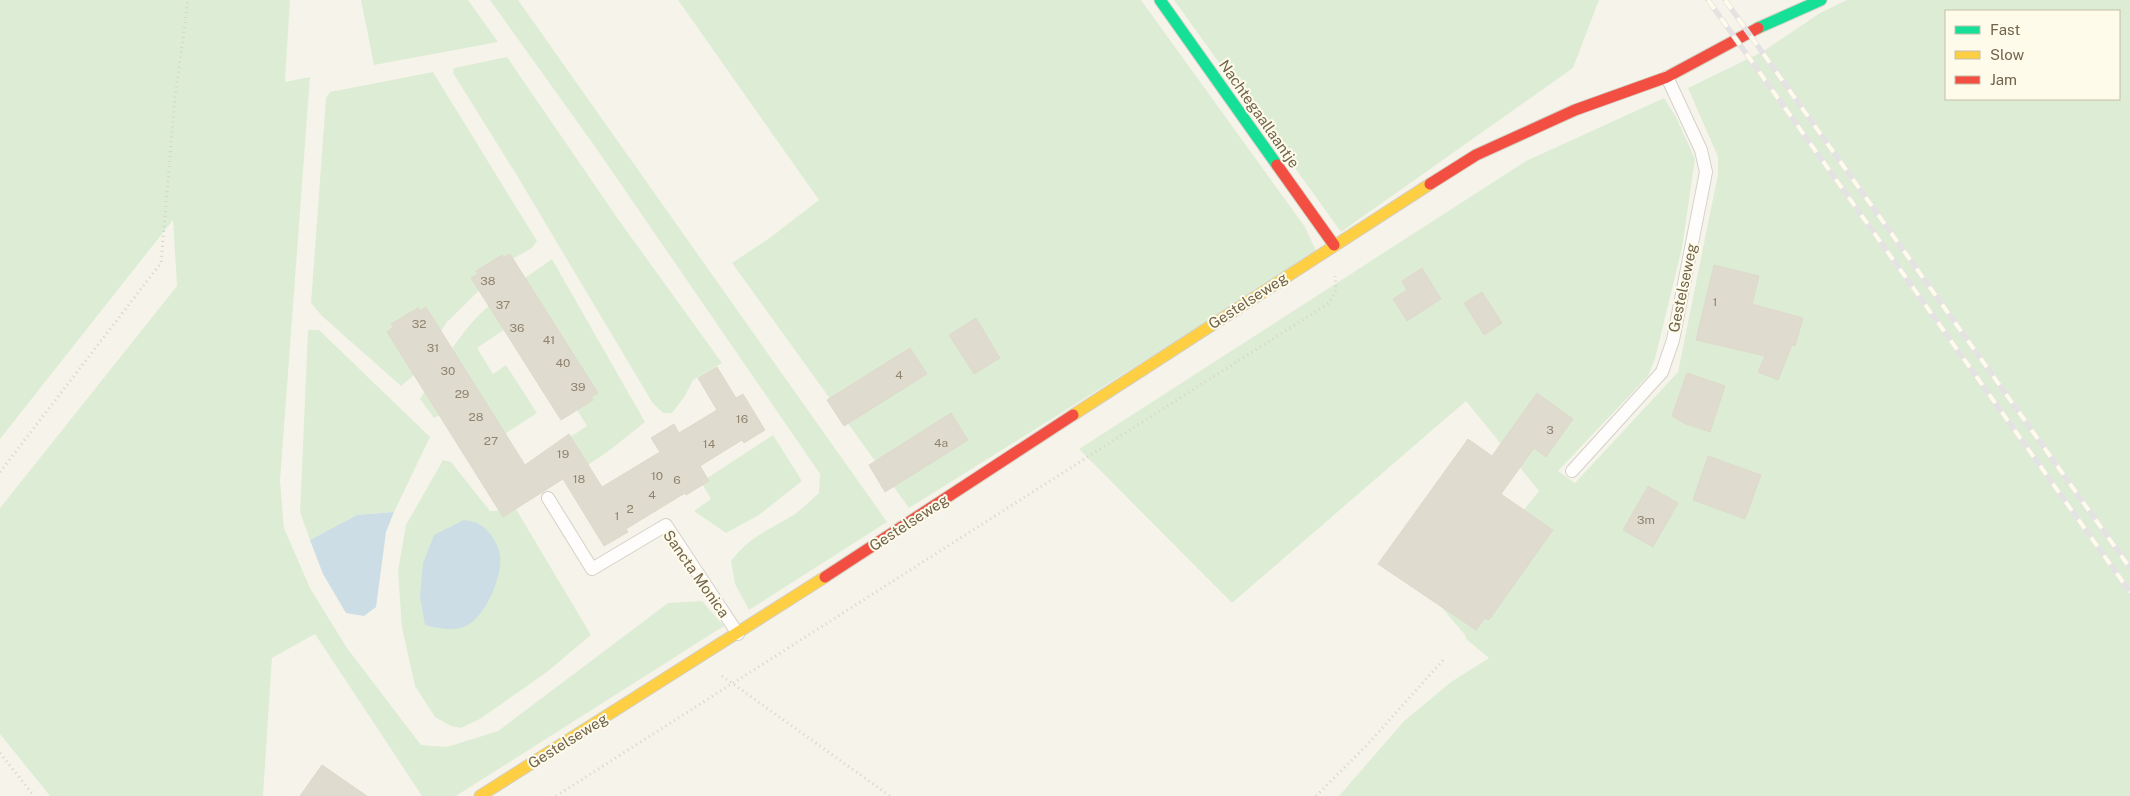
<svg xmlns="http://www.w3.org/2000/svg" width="2130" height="796" font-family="'Public Sans',sans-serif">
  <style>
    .green { fill: #ddedd5; fill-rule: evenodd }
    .water { fill: #ccdde5 }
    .building { fill: #dfdbcf; stroke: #dfd9cc }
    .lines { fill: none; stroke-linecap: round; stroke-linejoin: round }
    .lane-casing { stroke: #d5d1c8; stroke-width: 14 }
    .fast-casing { stroke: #d4d0c5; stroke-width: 13 }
    .slow-casing { stroke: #d4d0c5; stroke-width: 13 }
    .jam-casing { stroke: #d4d0c5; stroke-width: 13 }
    .path { stroke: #d7d3cb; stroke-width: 3; stroke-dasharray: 1 4; stroke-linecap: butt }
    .lane { stroke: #fefdfc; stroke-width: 12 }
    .fast { stroke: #16e098; stroke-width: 11 }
    .slow { stroke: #ffcf43; stroke-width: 11 }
    .jam { stroke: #f24e42; stroke-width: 11 }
    .rail-casing { stroke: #e5e2e4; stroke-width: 5.5 }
    .rail { stroke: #fefbeb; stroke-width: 4; stroke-dasharray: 11; stroke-linecap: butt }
    .labels { text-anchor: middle; stroke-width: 4; stroke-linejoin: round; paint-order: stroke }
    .number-label { font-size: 12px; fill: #90846f }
    .street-label { font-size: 15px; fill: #72634b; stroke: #fefbeb }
  </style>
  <rect width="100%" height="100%" fill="#f6f4ea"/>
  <!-- green -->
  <g class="green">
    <polygon points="0,0 290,0 285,82 310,77 280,481 284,528 310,588 347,648 421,745 447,747 498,731 668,603 702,601 724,626 456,796 422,796 315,634 272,658 263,796 50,796 0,734 0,508 177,286 173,220 0,439"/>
    <polygon points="361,0 468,0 498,42 374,65"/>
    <path d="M490,0H518L887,522L749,610L735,584L731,561C749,536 770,530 795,514C803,508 811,500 819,493L820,474L596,148Z"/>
    <polygon points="678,0 1141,0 1305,227 1317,253 909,508 732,263 771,237 819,200"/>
    <polygon points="1174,0 1599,0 1573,68 1341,232"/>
    <path d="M1847,0H2130V796H1339L1404,721L1451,682L1489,658L1466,639L1465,635L1443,609L1539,491L1466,401L1232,603L1079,449L1526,161L1664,98L1676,117L1695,159L1682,248L1655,359L1648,376L1558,471L1575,483L1678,372L1718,174V157L1688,88L1762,52L1820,13ZM1946,11H2119V99H1946Z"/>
    <polygon points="507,57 618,219 722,363 693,380 685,396 672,413 663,413 652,402 516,174 453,73 454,68"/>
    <polygon points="433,72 537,241 532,248 509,261 447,322 412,377 401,386 322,316 311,303 326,98 330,92"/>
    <path d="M552,259L645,422L610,450L588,465L570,437L587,426L520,319L477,348L493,374L506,365L537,413L489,444L474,397L434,418L420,399C437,371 455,340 478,316C500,294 527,277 552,259Z"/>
    <polygon points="308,330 319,330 430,437 394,512 357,515 310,540 300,512"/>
    <polygon points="773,435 802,481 759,515 726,533 694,511 711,499 701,482"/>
    <polygon points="443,460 451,462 490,511 516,509 591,635 547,672 480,719 461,728 451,726 435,717 415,686 402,628 398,571 406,525"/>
  </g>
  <!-- water -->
  <g class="water">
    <polygon points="394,512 386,532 376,607 364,616 346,613 323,574 310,540 357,515"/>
    <path d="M464,520C470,521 477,522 482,526C491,532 498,544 500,555C503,576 486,616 466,626C453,632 438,628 425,625L420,597L423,563L434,535Z"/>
  </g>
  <!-- building -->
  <g class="building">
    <polygon points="510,254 598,393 591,397 593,400 561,420 471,278 478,274 476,271 502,255 504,257"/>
    <polygon points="1714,265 1759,276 1752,304 1803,318 1795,346 1792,345 1778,380 1758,372 1765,356 1696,340"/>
    <polygon points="1422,268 1441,299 1407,321 1393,299 1407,290 1402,281"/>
    <polygon points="1482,292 1502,323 1484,335 1464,303"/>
    <polygon points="426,307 525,465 569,434 602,487 660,452 651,438 674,424 679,433 717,410 698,378 717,367 736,398 743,394 765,430 744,443 742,440 700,466 709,481 686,495 685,493 626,529 628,532 604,546 563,479 503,517 387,332 393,327 391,324 418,308 420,311"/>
    <polygon points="976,318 1000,358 974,374 949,335"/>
    <polygon points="910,348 927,374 844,426 827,400"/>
    <polygon points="1687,373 1725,386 1710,432 1686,424 1672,416"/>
    <polygon points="1537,393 1573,419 1546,457 1534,448 1501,494 1553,530 1489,620 1485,618 1476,630 1378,564 1468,439 1492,456"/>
    <polygon points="951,413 968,440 885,492 869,465"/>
    <polygon points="1708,456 1761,475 1745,519 1693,500"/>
    <polygon points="1648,486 1678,503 1653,547 1623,530"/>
    <polygon points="322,765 335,774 367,796 300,796"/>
  </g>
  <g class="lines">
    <!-- lane casing -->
    <g class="lane-casing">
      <g id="lane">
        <polyline points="1572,471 1662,372 1673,340 1706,172 1701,150 1667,77"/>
        <polyline points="548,498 592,569 666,525 738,634"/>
      </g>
    </g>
    <!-- fast casing -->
    <g class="fast-casing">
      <g id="fast">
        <polyline points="1160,0 1277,165"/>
        <polyline points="1758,28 1821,0"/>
      </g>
    </g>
    <!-- slow casing -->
    <g class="slow-casing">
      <g id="slow">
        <polyline points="1073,415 1430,184"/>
        <polyline points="480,796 825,577"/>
      </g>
    </g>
    <!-- jam casing -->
    <g class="jam-casing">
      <g id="jam">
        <polyline points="1277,165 1334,245"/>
        <polyline points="1430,184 1476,155 1575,110 1667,77 1758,28"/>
        <polyline points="825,577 1073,415"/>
      </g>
    </g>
    <!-- path -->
    <g class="path">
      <polyline points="0,472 161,263 175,98 188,0"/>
      <polyline points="722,676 890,796"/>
      <polyline points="0,753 34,796"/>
      <polyline points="556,796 1329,303 1336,290 1335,276"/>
      <polyline points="1316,796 1367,745 1445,658"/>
    </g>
    <!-- lane -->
    <use href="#lane" class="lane"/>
    <!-- fast -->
    <use href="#fast" class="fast"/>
    <!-- slow -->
    <use href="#slow" class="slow"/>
    <!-- jam -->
    <use href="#jam" class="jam"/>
    <!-- rail casing -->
    <g class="rail-casing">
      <g id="rail">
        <polyline points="1708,0 2130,592"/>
        <polyline points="1725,0 2130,568"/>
      </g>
    </g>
    <!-- rail -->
    <use href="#rail" class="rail"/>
  </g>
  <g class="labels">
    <!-- number labels -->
    <g class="number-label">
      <text x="488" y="285">38</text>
      <text x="1715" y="306">1</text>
      <text x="503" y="309">37</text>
      <text x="419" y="328">32</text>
      <text x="517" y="332">36</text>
      <text x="549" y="344">41</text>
      <text x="433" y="352">31</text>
      <text x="563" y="367">40</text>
      <text x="448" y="375">30</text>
      <text x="899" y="379">4</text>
      <text x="578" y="391">39</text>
      <text x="462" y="398">29</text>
      <text x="476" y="421">28</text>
      <text x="742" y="423">16</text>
      <text x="1550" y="434">3</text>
      <text x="491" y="445">27</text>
      <text x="941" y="447">4a</text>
      <text x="709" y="448">14</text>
      <text x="563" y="458">19</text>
      <text x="657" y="480">10</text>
      <text x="579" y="483">18</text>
      <text x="677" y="484">6</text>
      <text x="652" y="499">4</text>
      <text x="630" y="513">2</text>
      <text x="617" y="520">1</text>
      <text x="1646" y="524">3m</text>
    </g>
    <!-- street labels -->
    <g class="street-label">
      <text transform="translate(1259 114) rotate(55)" y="5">Nachtegaallaantje</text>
      <text transform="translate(1683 288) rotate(-78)" y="5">Gestelseweg</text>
      <text transform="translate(1248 301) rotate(-33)" y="5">Gestelseweg</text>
      <text transform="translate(909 523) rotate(-33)" y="5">Gestelseweg</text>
      <text transform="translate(696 574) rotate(55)" y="5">Sancta Monica</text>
      <text transform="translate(568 741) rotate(-32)" y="5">Gestelseweg</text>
    </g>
  </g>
  <!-- legend -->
  <rect x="1945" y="10" width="175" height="90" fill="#fefbeb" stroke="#c6beab"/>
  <rect x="1955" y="26" width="25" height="8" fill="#16e098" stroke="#c6beab"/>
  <text x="1990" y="35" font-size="15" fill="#72634b">Fast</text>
  <rect x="1955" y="51" width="25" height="8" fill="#ffcf43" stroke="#c6beab"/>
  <text x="1990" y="60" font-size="15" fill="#72634b">Slow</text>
  <rect x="1955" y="76" width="25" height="8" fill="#f24e42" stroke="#c6beab"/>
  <text x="1990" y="85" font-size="15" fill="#72634b">Jam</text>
</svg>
